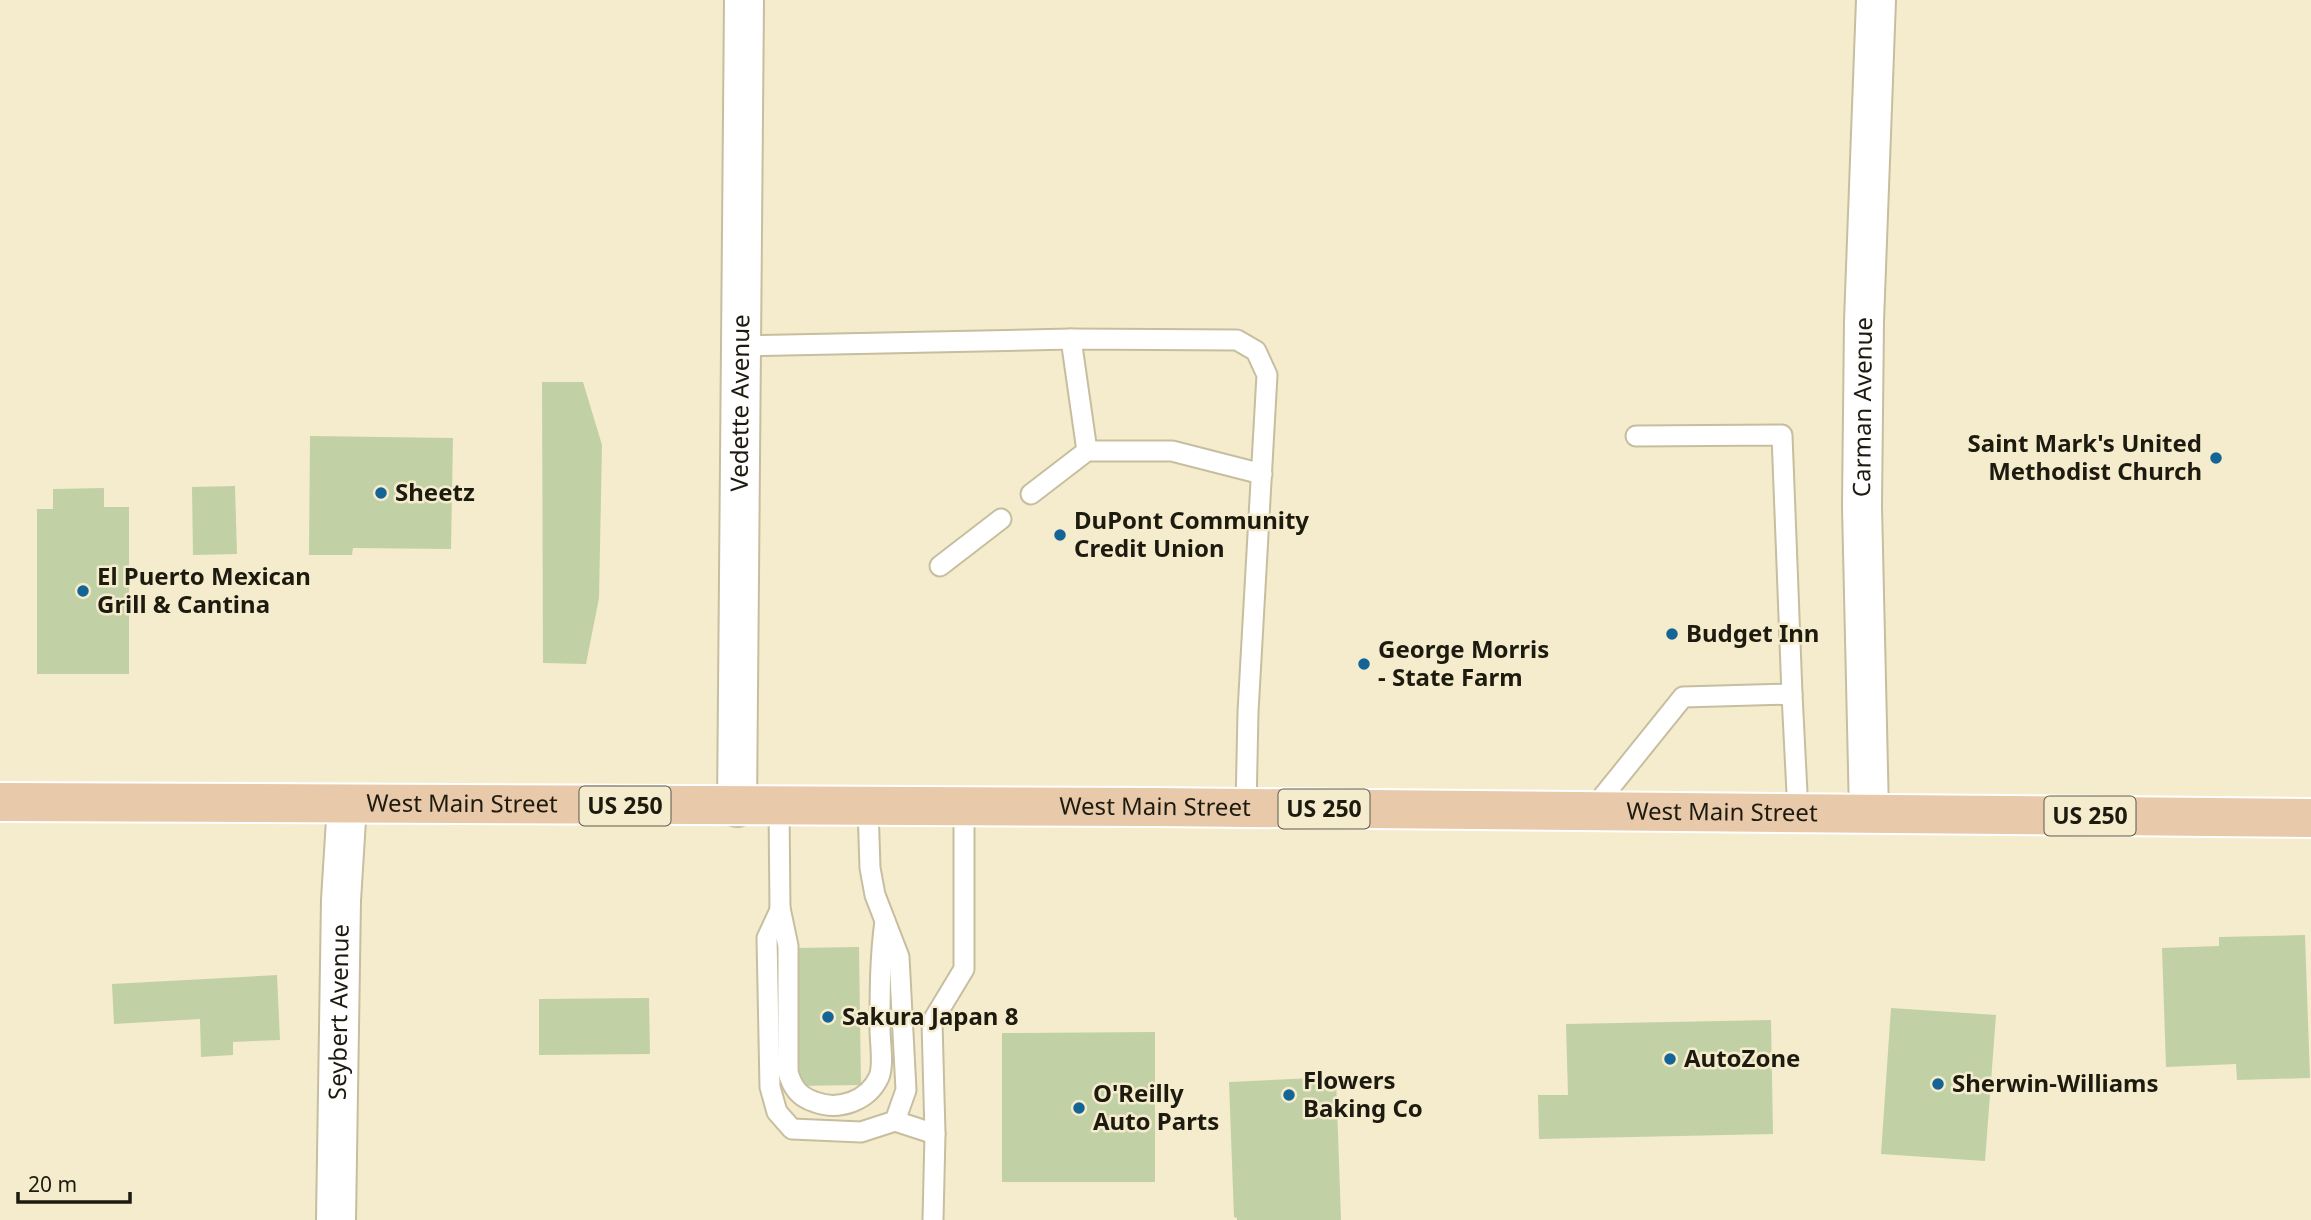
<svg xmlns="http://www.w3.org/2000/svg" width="2311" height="1220" font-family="'Noto Sans',sans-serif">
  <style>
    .building { fill: #c1d1a5 }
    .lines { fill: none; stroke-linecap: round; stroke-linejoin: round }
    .service-casing { stroke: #c6be9f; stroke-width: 23 }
    .minor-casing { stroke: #c6be9f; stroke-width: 42 }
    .primary-casing { stroke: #fff; stroke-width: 42 }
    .service { stroke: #fff; stroke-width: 19 }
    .minor { stroke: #fff; stroke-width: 38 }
    .primary { stroke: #e8c9aa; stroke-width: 38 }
    .poi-dot { fill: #146496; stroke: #f5eccd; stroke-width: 2.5 }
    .labels { text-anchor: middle; stroke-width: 5; stroke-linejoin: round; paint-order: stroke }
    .shield { fill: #f5eccd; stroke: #5e5948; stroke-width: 2 }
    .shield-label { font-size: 23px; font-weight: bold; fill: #1d1a0f }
    .street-label { font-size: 24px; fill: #1d1a0f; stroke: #f5eccd }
    .poi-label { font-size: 24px; font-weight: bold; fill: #1d1a0f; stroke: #f5eccd; text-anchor: start }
  </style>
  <rect width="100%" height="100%" fill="#f5eccd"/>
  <!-- building -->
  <g class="building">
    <polygon points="542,382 583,382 602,445 599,598 586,664 543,663"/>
    <polygon points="310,436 453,438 451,549 353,548 352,555 309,555"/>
    <polygon points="235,486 237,554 193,555 192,487"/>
    <polygon points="104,488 104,507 129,507 129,674 37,674 37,509 53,509 53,489"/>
    <polygon points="2305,935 2310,1078 2237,1080 2236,1064 2166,1067 2162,948 2219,946 2219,937"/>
    <polygon points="859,947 861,1085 796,1086 794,948"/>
    <polygon points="277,975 280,1040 233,1042 233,1055 201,1057 200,1019 114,1024 112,984"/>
    <polygon points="649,998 650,1054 539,1055 539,999"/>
    <polygon points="1891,1008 1996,1015 1985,1161 1881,1154"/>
    <polygon points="1771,1020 1773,1134 1539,1139 1538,1095 1568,1095 1566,1024"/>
    <polygon points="1155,1032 1155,1182 1002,1182 1002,1033"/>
    <polygon points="1336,1077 1341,1220 1237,1220 1237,1218 1234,1217 1229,1082"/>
  </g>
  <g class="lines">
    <!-- service casing -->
    <g class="service-casing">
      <g id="service">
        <polyline points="1071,339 1087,451"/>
        <polyline points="742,346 1071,339 1237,340 1256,351 1267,375 1248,712 1246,808"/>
        <polyline points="1636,436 1782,435 1792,694"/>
        <polyline points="1031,494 1087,451 1172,451 1262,474"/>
        <polyline points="940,566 1001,519"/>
        <polyline points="779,807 780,910 767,938 770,1087 777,1112 792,1129 861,1132 895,1121 906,1090 899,957 875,895 870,868 868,807"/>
        <polyline points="1592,810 1683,697 1792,694 1798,813"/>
        <path d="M780,908L788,946V1072C792,1087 799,1097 815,1102C839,1111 868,1101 879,1077C884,1065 880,1043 880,1029C880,993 880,957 885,921"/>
        <polyline points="895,1121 935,1134"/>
        <polyline points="933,1220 935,1134 932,1022 964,969 964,807"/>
      </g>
    </g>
    <!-- minor casing -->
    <g class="minor-casing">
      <g id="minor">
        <path id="s1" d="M737,807L744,0"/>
        <path id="s2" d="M1869,813L1862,506L1864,321L1876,0"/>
        <path id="s3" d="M336,1220L341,900L347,804"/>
      </g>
    </g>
    <!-- primary casing -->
    <g class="primary-casing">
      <g id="primary">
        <path id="s4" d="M0,802L1153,807L2311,818"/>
      </g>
    </g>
    <!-- service -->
    <use href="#service" class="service"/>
    <!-- minor -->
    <use href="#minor" class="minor"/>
    <!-- primary -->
    <use href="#primary" class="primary"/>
  </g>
  <!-- markers -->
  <g class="poi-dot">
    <circle cx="2216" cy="458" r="7"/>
    <circle cx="381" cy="493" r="7"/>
    <circle cx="1060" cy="535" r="7"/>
    <circle cx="83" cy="591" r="7"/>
    <circle cx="1672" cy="634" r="7"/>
    <circle cx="1364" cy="664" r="7"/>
    <circle cx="828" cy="1017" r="7"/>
    <circle cx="1670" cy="1059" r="7"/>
    <circle cx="1938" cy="1084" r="7"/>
    <circle cx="1289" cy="1095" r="7"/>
    <circle cx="1079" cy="1108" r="7"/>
  </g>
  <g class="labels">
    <!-- shield labels -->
    <g class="shield">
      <rect x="579.5" y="786.5" width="91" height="39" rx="5"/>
      <rect x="1278.5" y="789.5" width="91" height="39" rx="5"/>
      <rect x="2044.5" y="796.5" width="91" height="39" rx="5"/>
    </g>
    <g class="shield-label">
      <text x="625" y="814">US 250</text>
      <text x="1324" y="817">US 250</text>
      <text x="2090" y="824">US 250</text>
    </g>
    <!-- street labels -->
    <g class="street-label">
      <text dy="8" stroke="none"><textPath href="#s1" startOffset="404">Vedette Avenue</textPath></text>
      <text dy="8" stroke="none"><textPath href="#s2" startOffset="406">Carman Avenue</textPath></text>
      <text dy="8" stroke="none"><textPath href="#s4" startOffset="462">West Main Street</textPath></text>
      <text dy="8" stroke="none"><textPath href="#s4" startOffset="1155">West Main Street</textPath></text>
      <text dy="8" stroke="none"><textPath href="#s4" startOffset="1722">West Main Street</textPath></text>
      <text dy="8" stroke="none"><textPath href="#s3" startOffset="208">Seybert Avenue</textPath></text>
    </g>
    <!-- poi labels -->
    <g class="poi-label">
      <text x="2202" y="452" text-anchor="end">Saint Mark's United<tspan x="2202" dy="28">Methodist Church</tspan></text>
      <text x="395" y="501">Sheetz</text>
      <text x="1074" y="529">DuPont Community<tspan x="1074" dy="28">Credit Union</tspan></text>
      <text x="97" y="585">El Puerto Mexican<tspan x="97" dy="28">Grill &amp; Cantina</tspan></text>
      <text x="1686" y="642">Budget Inn</text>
      <text x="1378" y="658">George Morris<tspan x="1378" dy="28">- State Farm</tspan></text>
      <text x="842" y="1025">Sakura Japan 8</text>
      <text x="1684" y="1067">AutoZone</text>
      <text x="1303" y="1089">Flowers<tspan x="1303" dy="28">Baking Co</tspan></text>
      <text x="1952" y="1092">Sherwin-Williams</text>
      <text x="1093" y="1102">O'Reilly<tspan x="1093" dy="28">Auto Parts</tspan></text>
    </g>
  </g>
  <!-- scale -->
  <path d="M18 1192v10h112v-10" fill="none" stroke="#1d1a0f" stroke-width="3.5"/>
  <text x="28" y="1192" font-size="21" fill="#1d1a0f" stroke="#f5eccd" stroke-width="5" paint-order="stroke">20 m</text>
</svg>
